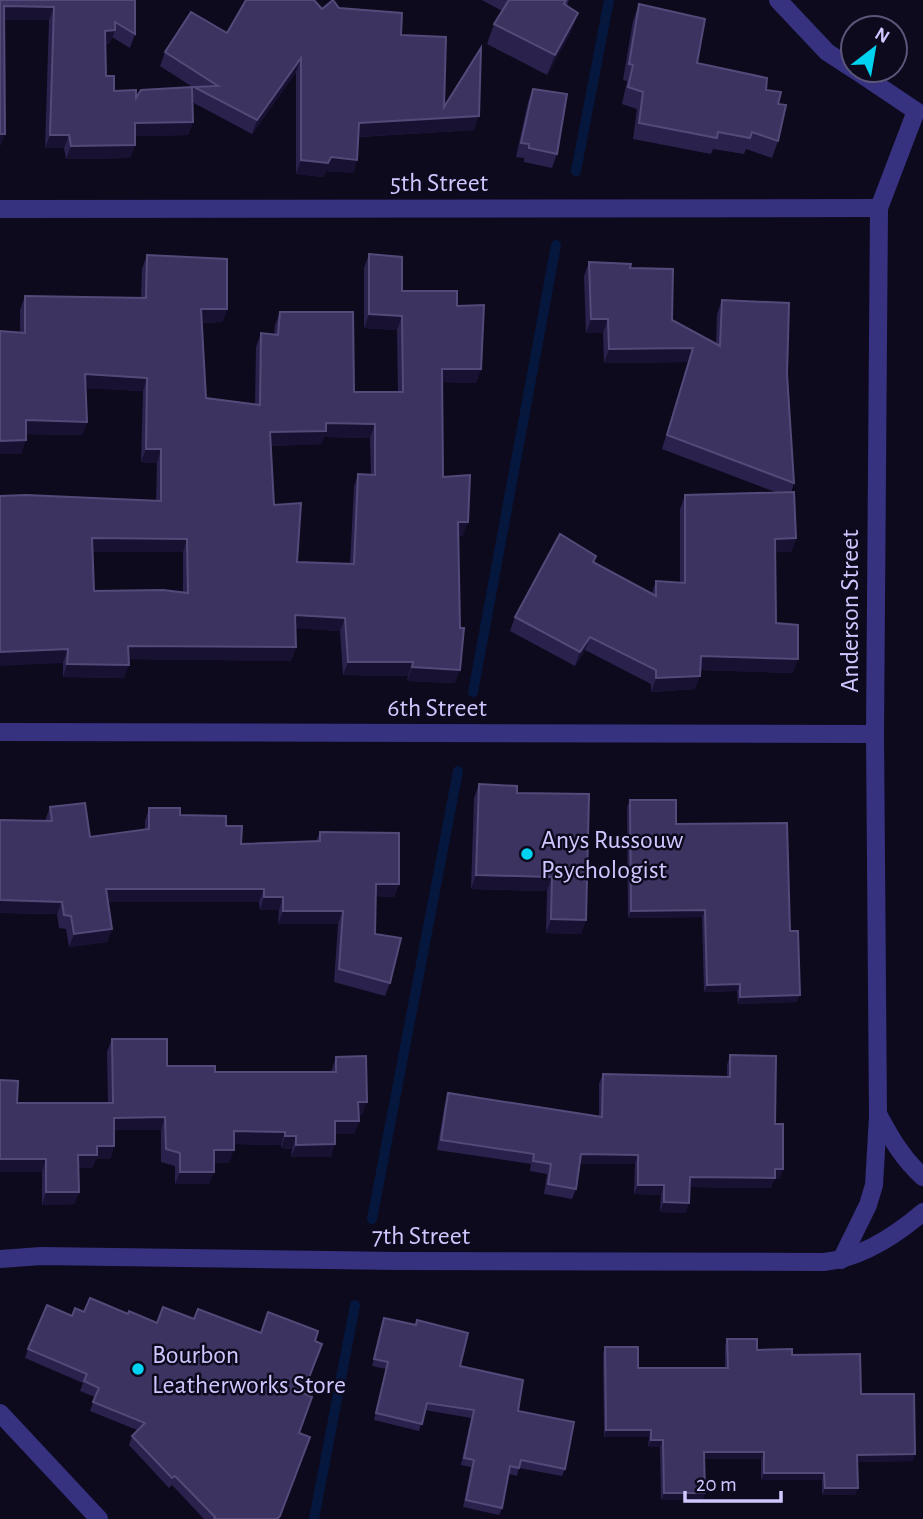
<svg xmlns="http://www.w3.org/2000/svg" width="923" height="1519" font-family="'Alegreya Sans',sans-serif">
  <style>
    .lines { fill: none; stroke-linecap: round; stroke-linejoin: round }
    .stream { stroke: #05173c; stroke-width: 10 }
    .minor { stroke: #373280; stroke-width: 18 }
    .wall { fill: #2b214d; fill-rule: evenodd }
    .shaded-wall { fill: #181132 }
    .building { fill: #3d3360; stroke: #544a79; stroke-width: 2; fill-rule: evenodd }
    .poi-dot { fill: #00d2f2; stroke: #0e0a1e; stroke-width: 2.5 }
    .labels { text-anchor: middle; stroke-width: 5; stroke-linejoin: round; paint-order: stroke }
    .street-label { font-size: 26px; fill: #cfc7ff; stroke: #0e0a1e }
    .poi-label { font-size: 26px; fill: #cfc7ff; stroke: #0e0a1e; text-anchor: start }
  </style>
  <rect width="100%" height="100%" fill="#0e0a1e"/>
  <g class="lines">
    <!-- stream -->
    <g class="stream">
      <polyline points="576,171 609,0"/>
      <polyline points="473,692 556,245"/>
      <polyline points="372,1219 458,771"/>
      <polyline points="314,1519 355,1305"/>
    </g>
    <!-- minor -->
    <g class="minor">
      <polyline points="778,0 827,52 853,69"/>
      <path d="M855,70L916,111L879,208L875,734L878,1114C891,1138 902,1158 923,1177"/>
      <polyline points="0,209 879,208"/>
      <polyline points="0,732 875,734"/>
      <path d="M0,1259L41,1256L399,1261L824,1262C862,1258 895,1236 923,1212"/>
      <polyline points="841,1260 868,1205 874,1185 878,1117"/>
      <polyline points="0,1413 99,1519"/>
    </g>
  </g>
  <!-- wall -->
  <g class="wall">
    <polygon points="0,0 135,0 135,34 130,48 112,37 110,43 106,44 106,76 114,91 136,98 192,92 194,88 160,66 165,52 227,33 322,9 339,8 401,35 444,107 474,130 359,137 357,160 353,173 326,171 323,177 296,174 296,72 252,134 192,102 193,122 188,135 135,136 135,145 130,158 66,159 64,148 45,148 49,20 4,20 0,147"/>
    <polygon points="482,0 569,0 567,6 571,32 547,75 487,44 494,24 502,11"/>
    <polygon points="639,4 697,63 778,104 778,141 772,158 746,149 744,154 713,149 711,154 633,139 637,109 622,104 627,81 623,80 633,21"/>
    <polygon points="533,89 557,154 552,168 524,162 524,158 516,157 528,102"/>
    <path d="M369,254L402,291L457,306L481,369L476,383L443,382V477L463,536H458L455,683L407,681L408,676L343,675L340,631L296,628V647L291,661L128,659L124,678L63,677V663L0,496L156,501L157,463L141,462L143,391L85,388L87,422L82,435L26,434L21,454L20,310L25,296L141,298L142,269L147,255L227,309L222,322L202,323L206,398L255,404L256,347L261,333L274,335L275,325L280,312L354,392H398L397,330L364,328V268ZM324,437L370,438L371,475L358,474L354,487L350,564L297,562L274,505L271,446L321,444ZM93,552H183V592L94,591Z"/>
    <polygon points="589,262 630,268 672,320 716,344 717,314 722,300 787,374 794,483 791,493 796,538 791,552 775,552 776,623 793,673 700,670 695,689 651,692 651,684 585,650 575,666 510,631 515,617 594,563 652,593 656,581 680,583 680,509 685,495 778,493 662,449 688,362 604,363 603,333 586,333 584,276"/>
    <polygon points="479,784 517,793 581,934 546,933 547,891 471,889 474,798"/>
    <polygon points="630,800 676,824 790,931 797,1002 738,1004 737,991 704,992 702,917 628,918 627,807"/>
    <polygon points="50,807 90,837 145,829 145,821 149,808 226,826 241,844 316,841 320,832 399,884 394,897 376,896 375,934 390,983 385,996 334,982 338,924 278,924 279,910 260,910 259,902 108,902 112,929 107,942 69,947 66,929 59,928 57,914 0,913 0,820 45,821"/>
    <polygon points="112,1039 167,1066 215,1072 331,1072 336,1057 362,1115 359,1115 359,1121 354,1134 335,1134 331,1157 291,1157 292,1149 281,1148 281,1145 234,1144 229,1163 214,1163 209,1184 175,1184 175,1166 161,1162 161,1130 114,1130 114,1146 110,1159 96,1159 92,1168 79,1168 79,1192 74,1204 42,1205 42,1172 0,1172 0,1080 17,1103 108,1103 107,1052"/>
    <polygon points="730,1055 775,1124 780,1179 774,1179 771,1188 690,1187 686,1213 660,1212 661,1195 634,1194 635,1164 579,1164 576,1189 572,1199 544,1194 547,1174 530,1171 531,1164 437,1150 445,1103 448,1093 599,1116 599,1084 603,1074 727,1077 727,1065"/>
    <polygon points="84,1312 128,1314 157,1323 194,1319 261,1333 315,1341 304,1393 299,1433 310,1437 279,1519 204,1519 172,1485 169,1488 129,1445 132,1436 137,1430 90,1411 95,1397 80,1391 83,1383 25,1358 28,1349 72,1316"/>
    <polygon points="384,1318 460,1366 518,1411 565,1469 562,1476 519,1468 517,1476 509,1474 502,1508 499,1515 463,1507 471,1467 461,1465 471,1418 425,1410 419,1431 374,1420 386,1369 372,1366"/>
    <polygon points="727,1339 757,1350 792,1355 861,1394 913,1461 857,1462 855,1495 822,1495 822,1480 761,1480 761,1459 704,1459 705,1493 702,1500 661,1500 660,1447 648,1447 649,1437 604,1437 603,1354 605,1347 638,1368 725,1368 725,1346"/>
  </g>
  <!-- shaded-wall -->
  <g class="shaded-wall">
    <polygon points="4,6 54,7 49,20 0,20"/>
    <polygon points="578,13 571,32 547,75 555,55"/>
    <polygon points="115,30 110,43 100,44 105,31"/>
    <polygon points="301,58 296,72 252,134 257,120"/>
    <polygon points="479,116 474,130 354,137 359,123"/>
    <polygon points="193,122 188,135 130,136 135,123"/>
    <polygon points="0,134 5,134 0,147"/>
    <polygon points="50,135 69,135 64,148 45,148"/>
    <polygon points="135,145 130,158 66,159 71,146"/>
    <polygon points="331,157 357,160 353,173 326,171 323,177 296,174 301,160"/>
    <polygon points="201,309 227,309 222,322 196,323"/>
    <polygon points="369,314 402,316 397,330 364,328"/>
    <polygon points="591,319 608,319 603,333 586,333"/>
    <polygon points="693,348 688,362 604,363 609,349"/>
    <polygon points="442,369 481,369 476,383 438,382"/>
    <polygon points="85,374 147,378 143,391 80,388"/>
    <polygon points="26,420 87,422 82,435 21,434"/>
    <polygon points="326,423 375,424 370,438 324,437 321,444 265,446 270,432"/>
    <polygon points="26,440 21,454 0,454 0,441"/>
    <polygon points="146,449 161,449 157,463 141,462"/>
    <polygon points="458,522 468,522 463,536 453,536"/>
    <polygon points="92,538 187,539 183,552 87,552"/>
    <polygon points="796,538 791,552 770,552 775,539"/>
    <polygon points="295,615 345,618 340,631 290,628"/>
    <polygon points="590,637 585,650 575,666 580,652"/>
    <polygon points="128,646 296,647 291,661 123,659"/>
    <polygon points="68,649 63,663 0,666 0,652"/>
    <polygon points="701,656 798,659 793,673 696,670"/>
    <polygon points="348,662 413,662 408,676 343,675"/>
    <polygon points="67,664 129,665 124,678 63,677"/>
    <polygon points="412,667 460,670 455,683 407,681"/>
    <polygon points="700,676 695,689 651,692 656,678"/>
    <polygon points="476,875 552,877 547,891 471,889"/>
    <polygon points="376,884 399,884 394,897 372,896"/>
    <polygon points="106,889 264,889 259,902 102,902"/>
    <polygon points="264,897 283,897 279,910 260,910"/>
    <polygon points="0,900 62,902 57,914 0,913"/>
    <polygon points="705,910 702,917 628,918 631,911"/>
    <polygon points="283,911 343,911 338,924 278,924"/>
    <polygon points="551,919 586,920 581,934 546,933"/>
    <polygon points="112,929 107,942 69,947 74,934"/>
    <polygon points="740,984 737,991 704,992 707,985"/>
    <polygon points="800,995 797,1002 738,1004 740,997"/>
    <polygon points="358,1102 367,1102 362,1115 354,1115"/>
    <polygon points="165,1117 161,1130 110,1130 114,1118"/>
    <polygon points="335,1121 359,1121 354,1134 331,1134"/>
    <polygon points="234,1131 285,1132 281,1145 229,1144"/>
    <polygon points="285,1136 296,1136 292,1149 281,1148"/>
    <polygon points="335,1144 331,1157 291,1157 296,1145"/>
    <polygon points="97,1146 114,1146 110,1159 96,1159 92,1168 74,1168 78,1155"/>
    <polygon points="214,1150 234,1150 229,1163 209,1163"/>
    <polygon points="581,1154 638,1155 635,1164 577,1164"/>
    <polygon points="0,1159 46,1159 42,1172 0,1172"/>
    <polygon points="775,1169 783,1169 780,1179 774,1179 771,1188 686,1187 690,1177"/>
    <polygon points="180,1172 214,1172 209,1184 175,1184"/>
    <polygon points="638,1185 664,1185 661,1195 634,1194"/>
    <polygon points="46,1192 79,1192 74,1204 42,1205"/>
    <polygon points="664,1202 689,1203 686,1213 660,1212"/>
    <polygon points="606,1430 651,1430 649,1437 604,1437"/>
    <polygon points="651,1440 663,1440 660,1447 648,1447"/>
    <polygon points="704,1452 764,1452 761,1459 702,1459"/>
    <polygon points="915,1454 913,1461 855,1462 857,1455"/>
    <polygon points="764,1473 824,1473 822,1480 761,1480"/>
    <polygon points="825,1488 858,1488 855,1495 822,1495"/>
    <polygon points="664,1493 705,1493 702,1500 661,1500"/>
  </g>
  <!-- building -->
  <g class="building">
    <polygon points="0,0 135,0 135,34 115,22 115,30 105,31 106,76 114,76 114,91 136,90 136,98 141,90 192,87 193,122 135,123 135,145 71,146 69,135 50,135 54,7 4,6 5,134 0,134"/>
    <polygon points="246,0 314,0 322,9 333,0 339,8 402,13 401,35 446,37 444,107 481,48 479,116 359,123 357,160 331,157 328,163 301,160 301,58 257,120 194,87 218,86 165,52 191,12 227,33"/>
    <polygon points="509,0 566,0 564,4 578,13 555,55 494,24"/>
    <polygon points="639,4 705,19 697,63 767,78 766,90 781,92 778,104 786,105 778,141 752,132 750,138 718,132 717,138 639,123 643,92 628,87 633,65 629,64"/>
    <polygon points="533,89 567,94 557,154 529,148 529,144 521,143"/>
    <path d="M369,254L402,257V291H457V306L484,305L481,369H442L443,477L470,475L468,522H458L460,628H464L460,670L412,667L413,662H348L345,618L295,615L296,647L128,646L129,665L67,664L68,649L0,652V496L26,495L161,501V449H146L147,378L85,374L87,422L26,420V440L0,441V331L25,333V296L146,298L147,255L227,259V309H201L206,398L260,405L261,333L278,335L280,312H353L354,392H403L402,316L369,314ZM326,423L375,424V475L358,474L354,564L297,562L301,503L274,505L270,432L326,431ZM92,538L187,539L188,593L163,590L94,591Z"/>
    <polygon points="589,262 631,264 630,268 673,269 672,320 720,346 722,300 789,303 787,374 794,483 667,435 693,348 609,349 608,319 591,319"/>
    <polygon points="794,492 796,538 775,539 776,623 798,625 798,659 701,656 700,676 656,678 656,670 590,637 580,652 515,617 560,534 596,556 593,562 656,596 656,581 685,583 685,495"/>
    <polygon points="479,784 517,786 517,793 589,794 586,920 551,919 552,877 476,875"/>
    <polygon points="630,800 676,800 676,824 787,823 790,931 798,931 800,995 740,997 740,984 707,985 705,910 631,911"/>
    <polygon points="85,803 90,837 149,829 149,808 180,808 180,815 226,816 226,826 242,826 241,844 320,841 320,832 399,833 399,884 376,884 375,934 401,938 390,983 339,969 343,911 283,911 283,897 264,897 264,889 106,889 112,929 74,934 71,916 64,915 62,902 0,900 0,820 52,821 50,807"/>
    <polygon points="112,1039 167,1039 167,1066 215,1066 215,1072 336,1072 336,1057 366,1056 367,1102 358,1102 359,1121 335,1121 335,1144 296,1145 296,1136 285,1136 285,1132 234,1131 234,1150 214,1150 214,1172 180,1172 180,1153 166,1149 165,1117 114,1118 114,1146 97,1146 97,1155 78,1155 79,1192 46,1192 46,1159 0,1159 0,1080 18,1081 17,1103 113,1103"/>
    <polygon points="730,1055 776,1056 775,1124 783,1124 783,1169 775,1169 775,1178 690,1177 689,1203 664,1202 664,1185 638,1185 638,1155 581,1154 576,1189 548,1184 551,1164 533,1161 534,1154 441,1140 448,1093 602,1117 603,1074 730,1077"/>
    <polygon points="90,1298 128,1314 129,1311 157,1323 163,1307 194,1319 198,1309 261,1333 268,1312 318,1331 315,1341 322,1344 303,1393 312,1397 299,1433 310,1437 280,1516 277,1519 214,1519 215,1517 175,1476 172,1478 132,1436 145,1423 93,1402 99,1388 84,1381 87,1374 28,1349 47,1305 72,1316 75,1308 84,1312"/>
    <polygon points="384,1318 416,1325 417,1320 468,1333 460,1366 523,1380 518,1411 574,1422 565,1469 521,1460 519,1468 510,1466 502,1508 466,1500 474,1460 464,1458 474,1410 427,1403 422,1424 376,1413 388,1362 374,1359"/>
    <polygon points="727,1339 757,1339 757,1350 792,1349 792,1355 860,1354 861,1394 914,1394 915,1454 857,1455 858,1488 825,1488 824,1473 764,1473 764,1452 704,1452 705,1493 664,1493 663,1440 651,1440 651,1430 606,1430 605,1347 638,1347 638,1368 728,1368"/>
  </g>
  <!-- markers -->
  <g class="poi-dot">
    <circle cx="527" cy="854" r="7"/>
    <circle cx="138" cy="1369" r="7"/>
  </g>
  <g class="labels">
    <!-- street labels -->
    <g class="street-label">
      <text x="439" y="191">5th Street</text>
      <text transform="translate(849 611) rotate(-90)" y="9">Anderson Street</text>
      <text x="437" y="716">6th Street</text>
      <text x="421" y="1244">7th Street</text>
    </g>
    <!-- poi labels -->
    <g class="poi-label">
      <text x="541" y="848">Anys Russouw<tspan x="541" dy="30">Psychologist</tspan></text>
      <text x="152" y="1363">Bourbon<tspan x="152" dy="30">Leatherworks Store</tspan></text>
    </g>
  </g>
  <!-- north arrow -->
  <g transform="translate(874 49) rotate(31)"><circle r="33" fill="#0e0a1e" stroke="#5b5678" stroke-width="2"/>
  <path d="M0-5L12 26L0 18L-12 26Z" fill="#00d2f2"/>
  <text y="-10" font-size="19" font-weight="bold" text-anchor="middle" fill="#cfc7ff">N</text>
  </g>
  <!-- scale -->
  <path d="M685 1491v10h96v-10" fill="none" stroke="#cfc7ff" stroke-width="3.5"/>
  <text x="696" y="1491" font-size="21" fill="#cfc7ff" stroke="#0e0a1e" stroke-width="5" paint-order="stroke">20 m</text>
</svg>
